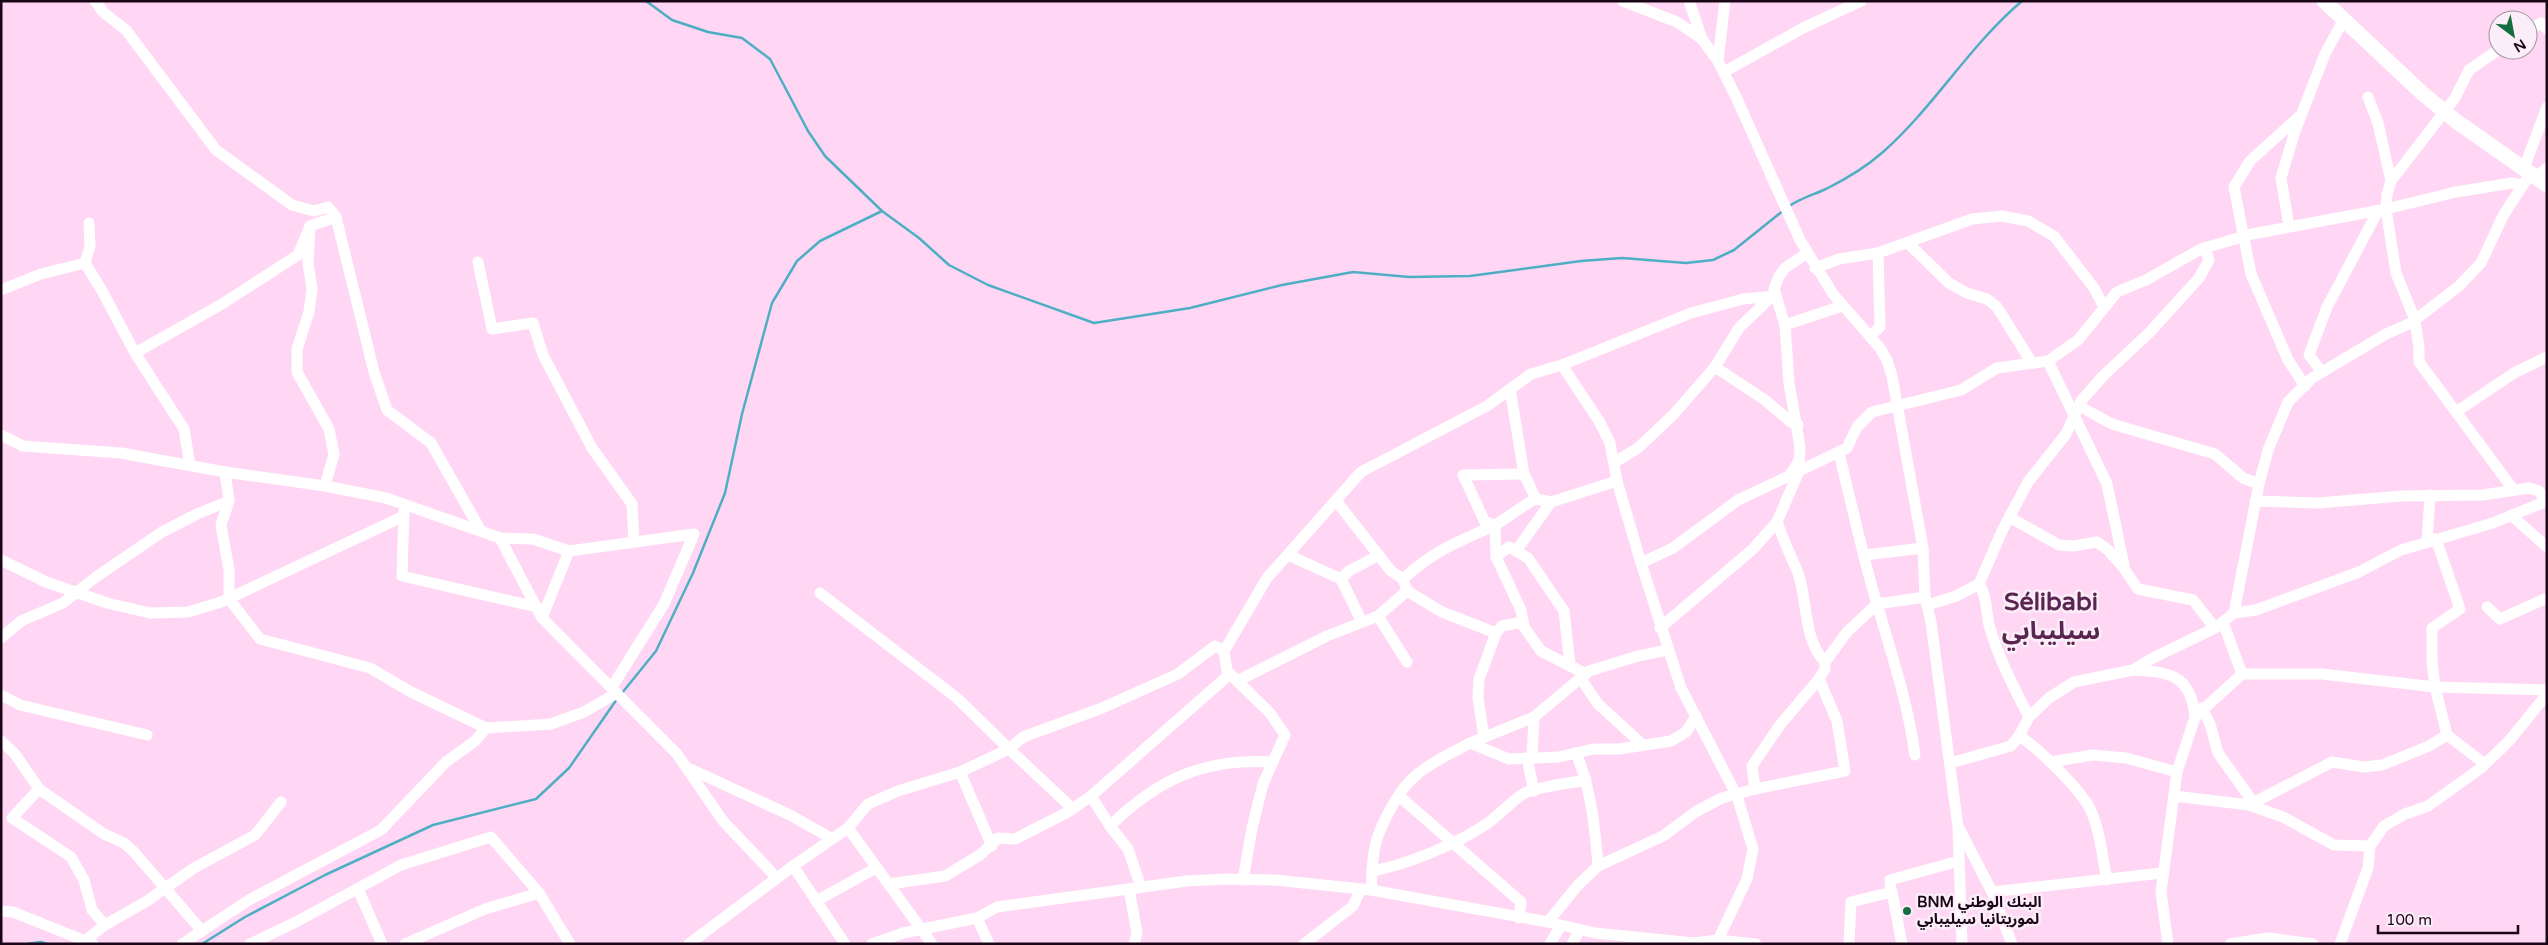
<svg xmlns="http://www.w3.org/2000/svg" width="2548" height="945" font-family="'Varela Round','Noto Sans Arabic',sans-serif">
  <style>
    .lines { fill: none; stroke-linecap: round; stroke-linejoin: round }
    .stream { stroke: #4eaec3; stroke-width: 2.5 }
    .minor { stroke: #fff; stroke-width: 11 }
    .major { stroke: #fff; stroke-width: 15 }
    .poi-dot { fill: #166d3f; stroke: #fbeef8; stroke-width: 2 }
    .labels { text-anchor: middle; stroke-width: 5; stroke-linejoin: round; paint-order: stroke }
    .poi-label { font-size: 15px; font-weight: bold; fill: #1b0617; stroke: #fbeef8; text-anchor: start }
    .town-label { font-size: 25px; font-weight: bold; fill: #5a2651; stroke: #fbeef8 }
  </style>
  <rect width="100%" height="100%" fill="#ffd7f5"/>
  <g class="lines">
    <!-- stream -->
    <g class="stream">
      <polyline points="646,1 672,20 708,32 742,38 770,59 808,131 825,156 882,211 919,238 949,265 988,285 1094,323 1190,308 1282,285 1353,272 1409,277 1470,276 1581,261 1622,258 1686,263 1713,260 1734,250 1784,210"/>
      <path d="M1788,207C1800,198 1813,195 1826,189C1846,179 1866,167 1883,152C1934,107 1969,46 2022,1"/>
      <polyline points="622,693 656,651 693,573 725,493 742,414 772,303 797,261 820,241 882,211"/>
      <polyline points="27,944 41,942 47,944"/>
      <polyline points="202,944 245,917 325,875 433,825 536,799 569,768 617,699"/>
    </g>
    <!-- minor -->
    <g class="minor">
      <polyline points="95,1 103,12 126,30 216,150 292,205 314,211 328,207 336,217 374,372 387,410 431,443 481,531"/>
      <polyline points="1623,1 1677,22 1702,39"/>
      <polyline points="1689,1 1702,39 1718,61 1737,99 1800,240 1833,294 1880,348 1887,360 1892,376 1923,548 1925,597 1931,622 1958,827 1962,944"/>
      <polyline points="2528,31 2541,23 2547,29"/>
      <polyline points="2498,50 2469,70 2455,98 2391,181 2387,194 2386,209 2396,273 2415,320 2419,348 2419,362 2513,489"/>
      <polyline points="1718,61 1725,1"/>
      <polyline points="1724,72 1803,28 1861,1"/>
      <polyline points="2368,97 2378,123 2391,181"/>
      <polyline points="2302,114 2250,161 2234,187 2251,274 2288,360 2305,386"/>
      <polyline points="2524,168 2547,107"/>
      <polyline points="2536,177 2547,168"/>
      <polyline points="89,223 90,246 85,263 101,289 135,353 184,429 190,465"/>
      <polyline points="310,226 308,263 312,289 309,312 297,349 297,372 329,429 334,454 325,486"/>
      <polyline points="2289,226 2281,178 2295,131 2325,54 2344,19"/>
      <polyline points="1908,243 1949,283 1967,293 1987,299 1997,307 2032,363"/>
      <polyline points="478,262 492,329 533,323 543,355 592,448 632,504 634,542"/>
      <polyline points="1815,268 1839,259 1878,253 1972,219 2002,216 2028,221 2054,236 2094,288 2104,307"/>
      <polyline points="1,290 41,274 85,263"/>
      <polyline points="1785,325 1842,306"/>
      <polyline points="1870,336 1880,327 1878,253"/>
      <polyline points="135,353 222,304 298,255 310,226 336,217"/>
      <polyline points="2048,361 2107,484 2125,570 2138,589 2193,600 2215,628"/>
      <polyline points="1562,365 1599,421 1610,443 1617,481 1641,563 1681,688 1737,796 1753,849 1747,879 1718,940"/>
      <polyline points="1715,367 1765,400 1791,422 1798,425"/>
      <polyline points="2322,372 2309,355 2327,307 2378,211"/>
      <polyline points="1510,389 1524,474 1536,499 1551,502 1617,481"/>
      <polyline points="2079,406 2112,424 2215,454 2243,478 2259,484"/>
      <polyline points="2456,412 2514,373 2547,357"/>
      <polyline points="1,435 23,446 121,453 225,472 325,486 386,498 500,538 542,618 677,754 723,821 777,878"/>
      <path d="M1839,453C1850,498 1860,543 1872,587C1888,643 1907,697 1915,755"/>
      <polyline points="1615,462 1638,448 1673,415 1715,367 1739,328 1771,297"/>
      <polyline points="225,472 229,501 221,525 229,570 229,599 260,639 370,668 411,692 486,728 551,724 584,712 617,693"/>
      <polyline points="1524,474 1463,475 1485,522 1495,525 1496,557 1521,610 1524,627 1541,651 1586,674"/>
      <polyline points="2255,501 2318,503 2402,496 2483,495 2529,488 2539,491 2546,501"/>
      <polyline points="1337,502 1391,571 1403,579"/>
      <polyline points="404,511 402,576 537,607"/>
      <polyline points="2511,515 2547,547"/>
      <polyline points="2009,517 2059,545 2073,546 2097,542 2108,550 2124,568"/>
      <path d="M1777,522C1783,540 1791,556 1798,573C1808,602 1803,639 1825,662"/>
      <polyline points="500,538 533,539 569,551"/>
      <polyline points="2436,539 2460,609 2432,628 2432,661 2435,687 2447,735 2485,764"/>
      <polyline points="2427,542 2430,495"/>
      <polyline points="1516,551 1551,502"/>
      <polyline points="1288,555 1341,579 1362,622"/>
      <polyline points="1865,555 1923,548"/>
      <polyline points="1496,557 1509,547 1528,558 1564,611 1570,665"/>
      <polyline points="1,560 46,582 107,603 150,613 188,612 221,602 404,516"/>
      <polyline points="1641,563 1673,548 1738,500 1789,476 1799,461 1800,447 1789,383 1785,325 1774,289 1779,276 1785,268 1807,253"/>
      <polyline points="1341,579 1349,571 1379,555"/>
      <path d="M1979,584C1987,595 1986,612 1989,625C1998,657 2014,688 2029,717"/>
      <polyline points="1407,591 1442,612 1496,633 1479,679 1478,698 1484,737"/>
      <polyline points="820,593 957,698 1009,749 1023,737 1102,708 1178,674 1215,646 1224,651"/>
      <polyline points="1928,605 1956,596 1979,584 2002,531 2028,482 2066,434 2081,401 2104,375 2149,333 2199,278 2209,260 2205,248"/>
      <polyline points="2487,607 2500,619 2547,598"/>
      <polyline points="2234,613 2259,484 2268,450 2288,402 2312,378 2386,334 2411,323 2459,286 2481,263 2503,216 2526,180"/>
      <polyline points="1378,616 1407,662"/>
      <polyline points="542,618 569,551 694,534 664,604 612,687"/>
      <polyline points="2223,622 2242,674 2322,674 2435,687 2547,690"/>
      <polyline points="1660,628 1753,549 1777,522 1799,471 1847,448 1857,427 1872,412 1961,390 1997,368 2048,361 2078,340 2117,292 2146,280 2201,249 2252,234 2386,209 2456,192 2512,183 2523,185"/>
      <polyline points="1496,633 1502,626 1523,622"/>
      <polyline points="1,638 21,621 63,603 96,577 162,532 197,514 229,501"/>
      <path d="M2133,670C2169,672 2191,674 2195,717"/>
      <polyline points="1581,679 1598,704 1642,744"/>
      <path d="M1237,681L1327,636L1378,616L1407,591L1403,579C1433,551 1458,542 1493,526C1509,518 1520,506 1536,499"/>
      <polyline points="1,695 20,705 147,735"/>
      <polyline points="2202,708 2210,724 2218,753 2253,802"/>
      <path d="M2019,736C2039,748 2076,786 2088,805C2100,826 2102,857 2107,880"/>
      <polyline points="1,741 15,754 39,789 104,834 124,843 134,852 202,931"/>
      <polyline points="1470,743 1534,717 1589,671 1638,656 1668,650"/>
      <path d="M1576,753C1591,789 1595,827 1598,866"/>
      <polyline points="1527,758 1534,791"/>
      <polyline points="1532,758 1534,717"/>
      <polyline points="2050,762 2093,755 2126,758 2177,772"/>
      <polyline points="1950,763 2011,746 2019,736 2029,717 2049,698 2074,682 2133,670 2153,658 2215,628 2234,613 2256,610 2359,572 2401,550 2493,523 2547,501"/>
      <polyline points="688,768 790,815 831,838"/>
      <polyline points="960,772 992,846"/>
      <polyline points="39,789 12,818 71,857 84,880 92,910 105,925"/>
      <polyline points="1755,789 1752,766 1780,725 1819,679 1825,669 1825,662 1847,632 1877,604 1925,597"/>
      <polyline points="1399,796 1521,902 1519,918"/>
      <polyline points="2174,796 2249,805 2283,817 2334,845 2370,846"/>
      <polyline points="2249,805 2332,762 2364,767 2382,765 2429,746 2447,735"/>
      <path d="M1110,826C1158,779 1204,758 1272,762"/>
      <polyline points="1959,828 1992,892 2012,944"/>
      <path d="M1372,871C1407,865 1459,843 1488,823C1499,815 1513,800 1523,794C1534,787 1572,783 1586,780"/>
      <polyline points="1243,880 1252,828 1263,784 1285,735 1270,713 1227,671 1224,651 1267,578 1361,472 1487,406 1531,374 1562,365 1691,313 1743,299 1775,296"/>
      <polyline points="889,884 945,876 980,855 998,838 1015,839 1068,812 1091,796"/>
      <polyline points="1141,887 1128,849 1110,826 1091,796 1230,674"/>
      <polyline points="358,889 382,944"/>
      <polyline points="1129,889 1137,933 1134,944"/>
      <path d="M1371,890C1372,878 1372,864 1374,852C1376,833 1397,793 1411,780C1427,764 1450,754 1470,743L1509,759L1559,757L1593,749H1619L1671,741L1686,732L1696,716"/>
      <polyline points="1891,892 1890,880 1959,861"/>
      <polyline points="1992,892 2162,873"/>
      <polyline points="816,901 876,868"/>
      <polyline points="1,911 13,912 93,944"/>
      <polyline points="977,918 989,944"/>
      <polyline points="1548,922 1578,885 1598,866 1663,836 1697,811 1722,798 1755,789 1845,771 1837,721 1819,679"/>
      <polyline points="86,940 105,925 147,901 194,868 255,835 281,802"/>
      <polyline points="182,944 249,900 381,830 446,762 475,741 486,728"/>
      <polyline points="250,944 296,922 401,865 491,837 539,893 570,944"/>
      <polyline points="405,944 485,909 539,893"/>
      <polyline points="689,944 793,866"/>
      <polyline points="845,944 793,866 848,828"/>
      <polyline points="872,944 903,933 977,918 997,907 1187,881 1226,879 1275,880 1371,890 1548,922 1595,933 1694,943 1718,940 1756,944"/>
      <polyline points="932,944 848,828 868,804 898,791 960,772 1009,749 1073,809"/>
      <polyline points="1304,944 1353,906 1360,891"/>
      <polyline points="1550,944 1560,927"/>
      <polyline points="1572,944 1579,931"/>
      <polyline points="1849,944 1851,902 1892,892 1902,944"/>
      <polyline points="2168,944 2161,892 2177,772 2195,717 2242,674"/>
      <polyline points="2230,944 2268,938 2313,944"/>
      <polyline points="2340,944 2368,868 2370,846 2384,826 2405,814 2428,806 2481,768 2509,741 2547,694"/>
    </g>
    <!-- major -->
    <polyline class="major" points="2324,1 2422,93 2456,121 2547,185"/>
  </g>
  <!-- markers -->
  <circle class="poi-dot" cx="1907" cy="911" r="5"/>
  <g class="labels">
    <!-- poi labels -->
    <g class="poi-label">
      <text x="1917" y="907">BNM البنك الوطني<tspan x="1917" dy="17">لموريتانيا سيليبابي</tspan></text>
    </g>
    <!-- town labels -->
    <g class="town-label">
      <text x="2051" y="610">Sélibabi<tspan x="2051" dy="29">سيليبابي</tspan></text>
    </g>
  </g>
  <!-- border -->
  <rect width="2548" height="945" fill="none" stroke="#1b0617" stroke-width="5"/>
  <!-- north arrow -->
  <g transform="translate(2513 35) rotate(148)"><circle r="24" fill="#fbeef8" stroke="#a1919e"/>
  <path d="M0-4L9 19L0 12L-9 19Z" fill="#166d3f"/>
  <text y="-8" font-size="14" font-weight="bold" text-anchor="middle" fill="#1b0617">N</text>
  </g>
  <!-- scale -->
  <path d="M2378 925v8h140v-8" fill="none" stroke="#1b0617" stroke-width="2.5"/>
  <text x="2386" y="925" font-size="15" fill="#1b0617" stroke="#fbeef8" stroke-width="4" paint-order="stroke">100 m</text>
</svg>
